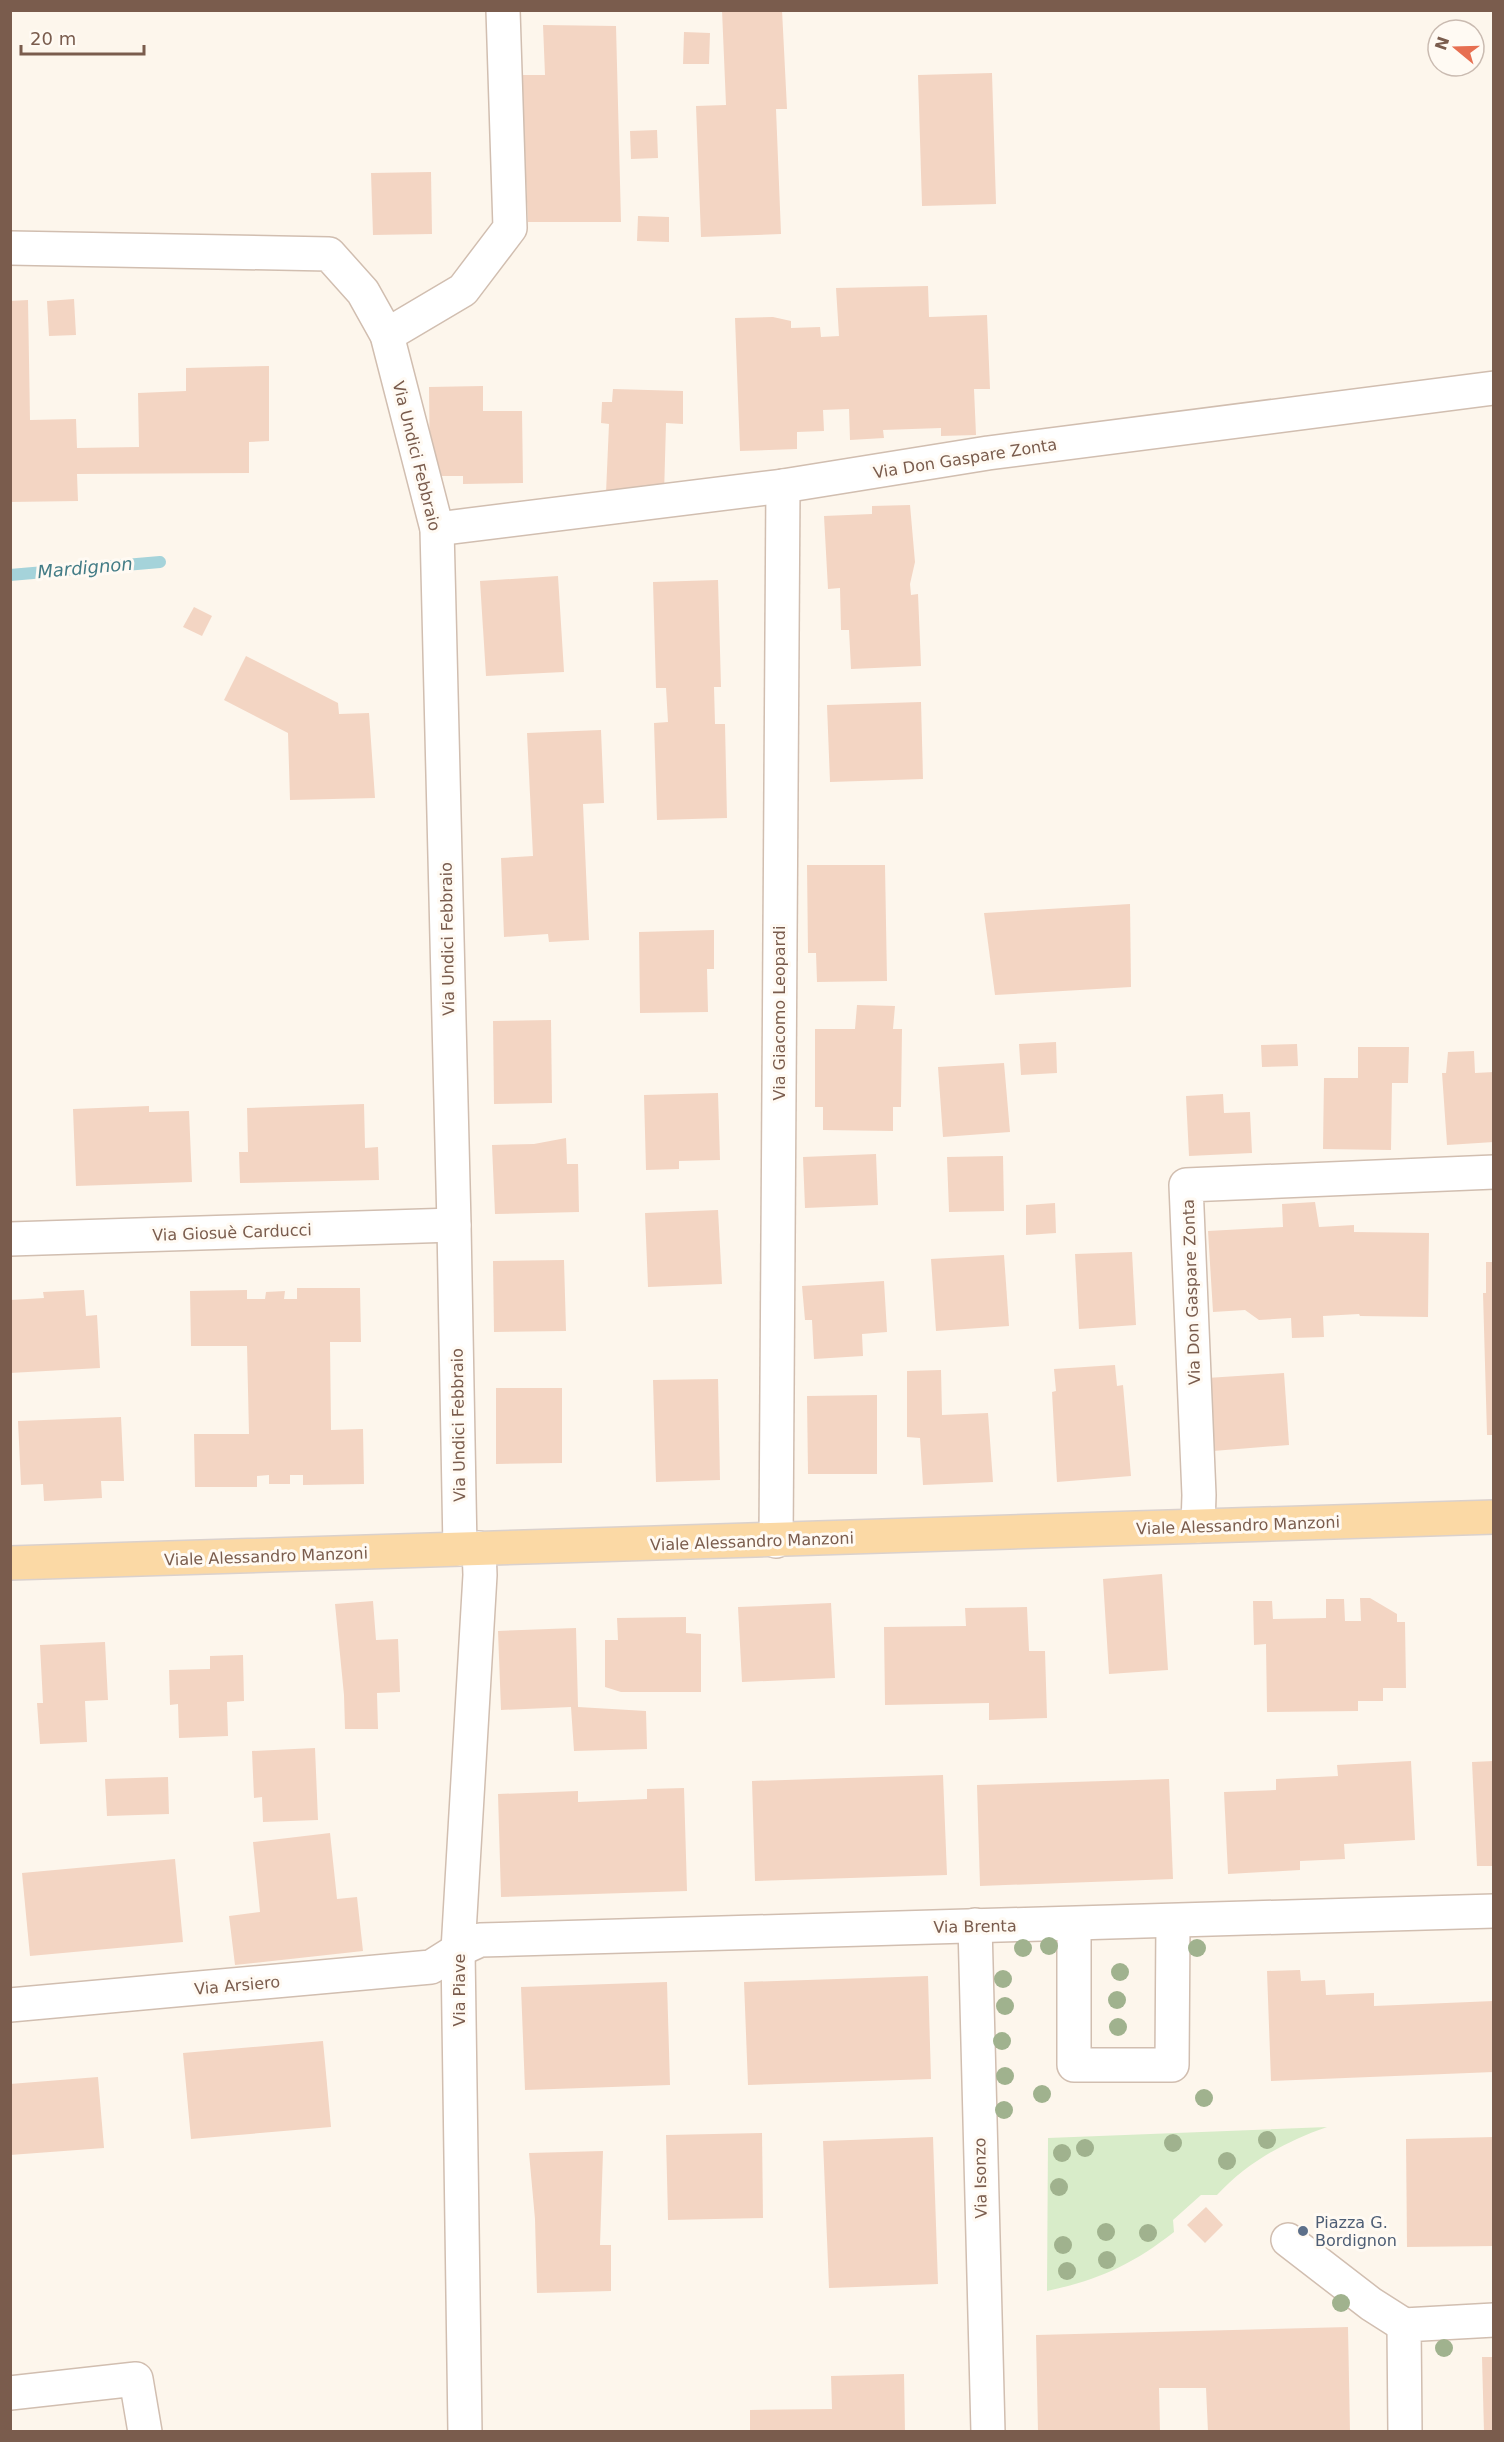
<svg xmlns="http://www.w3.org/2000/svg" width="1504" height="2442" font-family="'DejaVu Sans',sans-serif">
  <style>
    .green { fill: #d8ecc9 }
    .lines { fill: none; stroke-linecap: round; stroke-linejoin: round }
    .stream { stroke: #a5d3da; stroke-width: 12 }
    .building { fill: #f3d5c3 }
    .minor-casing { stroke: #d1beb0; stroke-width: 36 }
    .major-casing { stroke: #dad1cd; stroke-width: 36 }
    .minor { stroke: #fff; stroke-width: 33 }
    .major { stroke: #fbd9a5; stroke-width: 33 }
    .tree { fill: #a0b28e }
    .service-dot { fill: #5c6f8a; stroke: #fffaf3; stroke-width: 2 }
    .labels { text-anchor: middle; stroke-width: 6; stroke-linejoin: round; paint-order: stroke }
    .street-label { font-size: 16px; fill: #7a5c4d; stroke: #fffaf3 }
    .service-label { font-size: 16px; fill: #4e5e75; stroke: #fffaf3; text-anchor: start }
    .water-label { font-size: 18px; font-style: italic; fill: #437c86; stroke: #fffaf3 }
  </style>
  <rect width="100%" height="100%" fill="#fdf6ec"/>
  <!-- green -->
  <path class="green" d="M1327,2127C1284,2142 1248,2162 1217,2195H1201L1173,2220L1174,2232C1132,2265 1098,2280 1047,2291L1048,2138Z"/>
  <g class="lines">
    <!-- stream -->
    <polyline class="stream" points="10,575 160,562"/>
  </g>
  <!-- building -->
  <g class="building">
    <polygon points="722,10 782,10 787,109 776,109 781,234 701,237 696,106 726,105"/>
    <polygon points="543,25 616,26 621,222 528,222 521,75 545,75"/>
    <polygon points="684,32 710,33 709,64 683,64"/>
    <polygon points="992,73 996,204 922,206 918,75"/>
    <polygon points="657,130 658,158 631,159 630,131"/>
    <polygon points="431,172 432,234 373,235 371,173"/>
    <polygon points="638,216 669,217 669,242 637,241"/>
    <polygon points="928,286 929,317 987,315 990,389 974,389 976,435 941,436 941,428 883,430 884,438 850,440 849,409 823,410 824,431 797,432 797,449 740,451 735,318 773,317 791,321 791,328 820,327 821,337 839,336 836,288"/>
    <polygon points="74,299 76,335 49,336 47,301"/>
    <polygon points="28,300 30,420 76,419 77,448 139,447 138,393 186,391 186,368 269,366 269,441 249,442 249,473 77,474 78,501 10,502 10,301"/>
    <polygon points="483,386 483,411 522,411 523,483 463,484 463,476 430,476 429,387"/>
    <polygon points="613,389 683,391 683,424 666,423 664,495 606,493 609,424 601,423 602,402 612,402"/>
    <polygon points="910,505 915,562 910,584 911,595 918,594 921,666 851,669 849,630 841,630 840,588 828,589 824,516 872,514 872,506"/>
    <polygon points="558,576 564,672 486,676 480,581"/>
    <polygon points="718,580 721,687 714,687 715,724 725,724 727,818 657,820 654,723 668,722 666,688 656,688 653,582"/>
    <polygon points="194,607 212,616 202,636 183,627"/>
    <polygon points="246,656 338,703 339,714 369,713 375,798 290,800 288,733 224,700"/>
    <polygon points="921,702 923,779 830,782 827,705"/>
    <polygon points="601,730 604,803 583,804 589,940 549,942 548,934 504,937 501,858 533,856 527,733"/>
    <polygon points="807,865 885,865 887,981 817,982 816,953 808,953"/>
    <polygon points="1130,904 1131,987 995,995 984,913"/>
    <polygon points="714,930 714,969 707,969 708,1012 640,1013 639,932"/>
    <polygon points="857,1005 895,1006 893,1029 902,1029 901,1107 893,1107 893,1131 823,1130 823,1107 815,1107 815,1029 855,1029"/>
    <polygon points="551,1020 552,1103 494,1104 493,1021"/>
    <polygon points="1056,1042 1057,1073 1021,1075 1019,1044"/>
    <polygon points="1297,1044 1298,1066 1262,1067 1261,1045"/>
    <polygon points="1358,1047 1409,1047 1408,1083 1392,1083 1391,1150 1323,1149 1324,1078 1358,1078"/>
    <polygon points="1474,1051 1475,1073 1494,1072 1494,1142 1447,1145 1442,1073 1446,1073 1448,1052"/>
    <polygon points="1004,1063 1010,1132 943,1137 938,1067"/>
    <polygon points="718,1093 720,1160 679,1161 679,1169 646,1170 644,1095"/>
    <polygon points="1223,1094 1224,1113 1250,1112 1252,1153 1189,1156 1186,1096"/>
    <polygon points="364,1104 365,1148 378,1147 379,1180 240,1183 239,1152 248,1152 247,1108"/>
    <polygon points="149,1106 149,1112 189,1111 192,1182 76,1186 73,1109"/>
    <polygon points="566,1138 567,1164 578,1164 579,1212 495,1214 492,1145 534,1144"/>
    <polygon points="876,1154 878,1205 805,1208 803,1157"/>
    <polygon points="1003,1156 1004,1211 949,1212 947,1157"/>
    <polygon points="1315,1202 1319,1227 1354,1225 1354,1232 1429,1233 1428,1317 1360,1316 1359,1314 1323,1316 1324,1337 1292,1338 1291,1318 1259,1320 1245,1310 1213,1312 1208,1231 1283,1227 1282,1204"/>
    <polygon points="1055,1203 1056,1233 1026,1235 1026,1205"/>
    <polygon points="718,1210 722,1284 648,1287 645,1213"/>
    <polygon points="1132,1252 1136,1325 1079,1329 1075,1254"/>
    <polygon points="1004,1255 1009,1326 936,1331 931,1259"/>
    <polygon points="564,1260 566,1331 494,1332 493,1261"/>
    <polygon points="1486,1262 1494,1262 1494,1435 1487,1435 1483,1293 1486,1293"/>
    <polygon points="884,1281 887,1332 862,1334 863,1356 814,1359 812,1320 805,1320 802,1286"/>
    <polygon points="297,1288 360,1288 361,1342 330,1342 331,1430 363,1429 364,1484 303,1485 303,1475 290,1475 290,1484 269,1484 269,1475 257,1476 257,1487 195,1487 194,1434 249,1434 247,1346 191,1346 190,1291 247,1290 247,1299 265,1299 266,1292 285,1291 284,1299 297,1299"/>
    <polygon points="84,1290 86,1316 97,1315 100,1368 10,1373 10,1300 44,1298 43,1292"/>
    <polygon points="1115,1365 1117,1386 1123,1385 1131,1476 1057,1482 1052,1392 1056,1391 1054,1369"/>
    <polygon points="941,1370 942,1415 988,1413 993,1482 923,1485 920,1438 907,1437 907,1371"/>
    <polygon points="1284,1373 1289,1445 1213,1451 1207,1378"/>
    <polygon points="718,1379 720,1480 656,1482 653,1380"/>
    <polygon points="496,1388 562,1388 562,1463 496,1464"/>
    <polygon points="877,1395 877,1474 808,1474 807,1396"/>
    <polygon points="121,1417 124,1481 101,1481 102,1498 44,1501 43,1484 21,1485 18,1421"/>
    <polygon points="1162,1574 1168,1670 1109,1674 1103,1579"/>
    <polygon points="1360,1598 1370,1598 1397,1614 1397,1622 1405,1622 1406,1688 1383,1688 1383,1701 1358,1701 1358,1711 1267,1712 1266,1644 1254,1645 1253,1601 1272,1601 1273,1619 1326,1618 1326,1599 1344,1599 1345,1621 1361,1621"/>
    <polygon points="373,1601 376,1640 398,1639 400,1692 377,1693 378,1729 345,1729 344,1695 335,1604"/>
    <polygon points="831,1603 835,1678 742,1682 738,1607"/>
    <polygon points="1027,1607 1029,1651 1045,1651 1047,1718 989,1720 989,1703 885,1705 884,1627 966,1626 965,1608"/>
    <polygon points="686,1617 686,1633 701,1634 701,1692 621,1692 605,1687 605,1640 618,1640 617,1618"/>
    <polygon points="576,1628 578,1707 646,1711 647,1749 574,1751 571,1707 501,1710 498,1631"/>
    <polygon points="105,1642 108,1700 85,1701 87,1742 40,1744 37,1703 43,1703 40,1645"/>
    <polygon points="243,1655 244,1701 227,1702 228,1736 179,1738 178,1704 170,1705 169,1670 210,1669 210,1656"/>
    <polygon points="315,1748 318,1820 263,1822 262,1797 254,1798 252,1751"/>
    <polygon points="1411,1761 1415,1840 1344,1844 1345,1859 1300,1861 1300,1870 1228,1874 1224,1792 1276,1790 1276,1779 1338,1776 1337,1765"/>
    <polygon points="1494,1761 1494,1866 1477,1866 1472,1762"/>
    <polygon points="943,1775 947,1875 755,1881 752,1781"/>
    <polygon points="168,1777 169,1814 107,1816 105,1779"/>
    <polygon points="1169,1779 1173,1879 980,1886 977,1785"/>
    <polygon points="684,1788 687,1891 501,1897 498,1794 578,1791 578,1802 647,1799 647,1789"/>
    <polygon points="330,1833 337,1899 357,1897 363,1951 235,1965 229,1916 260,1912 253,1842"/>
    <polygon points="175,1859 183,1942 30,1956 22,1873"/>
    <polygon points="1300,1970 1301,1981 1325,1980 1326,1995 1374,1993 1374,2006 1494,2001 1494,2072 1271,2081 1267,1971"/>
    <polygon points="928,1976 931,2079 748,2085 744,1982"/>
    <polygon points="667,1982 670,2085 525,2090 521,1987"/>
    <polygon points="323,2041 331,2127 191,2139 183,2053"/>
    <polygon points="98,2077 104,2148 10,2155 10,2084"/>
    <polygon points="762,2133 763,2218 668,2220 666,2135"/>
    <polygon points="933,2137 938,2284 829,2288 823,2141"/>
    <polygon points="1494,2137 1494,2246 1407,2247 1406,2139"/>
    <polygon points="603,2151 600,2245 611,2245 611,2291 537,2293 535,2219 529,2153"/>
    <polygon points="1206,2207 1223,2225 1205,2243 1187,2225"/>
    <polygon points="1348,2327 1350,2432 1208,2432 1206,2388 1159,2388 1160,2432 1038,2432 1036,2335"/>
    <polygon points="1482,2357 1494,2357 1494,2432 1484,2432"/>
    <polygon points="904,2374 905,2432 750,2432 750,2410 832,2409 831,2376"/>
  </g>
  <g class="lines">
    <!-- minor casing -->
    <g class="minor-casing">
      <g id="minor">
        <polyline points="10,248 329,254 363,292 387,335 437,529 454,1225 460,1549"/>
        <polyline points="387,335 463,290 510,228 503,10"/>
        <polyline points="437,529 783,486 988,453 1494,388"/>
        <polyline points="10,1239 454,1225"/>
        <polyline points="1198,1526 1199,1495 1186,1185 1494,1172"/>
        <polyline points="776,1541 783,486"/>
        <polyline points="975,1925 988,2432"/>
        <polyline points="1074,1925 1074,2065 1172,2065 1173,1922"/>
        <polyline points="10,2005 431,1967 458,1950 480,1940 1494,1911"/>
        <polyline points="1288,2240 1371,2304 1404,2325"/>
        <polyline points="10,2393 136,2379 145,2432"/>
        <polyline points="465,2432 458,1950 480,1575 479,1548"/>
        <polyline points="1405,2432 1404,2325 1494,2320"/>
      </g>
    </g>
    <!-- major casing -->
    <g class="major-casing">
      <polyline id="major" points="10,1563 1494,1517"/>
    </g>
    <!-- minor -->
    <use href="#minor" class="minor"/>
    <!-- major -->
    <use href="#major" class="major"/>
  </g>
  <!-- trees -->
  <g class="tree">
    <circle cx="1049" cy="1946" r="9"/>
    <circle cx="1023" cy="1948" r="9"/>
    <circle cx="1197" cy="1948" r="9"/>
    <circle cx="1120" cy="1972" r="9"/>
    <circle cx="1003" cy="1979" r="9"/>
    <circle cx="1117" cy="2000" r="9"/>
    <circle cx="1005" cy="2006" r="9"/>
    <circle cx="1118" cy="2027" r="9"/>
    <circle cx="1002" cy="2041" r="9"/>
    <circle cx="1005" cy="2076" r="9"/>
    <circle cx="1042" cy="2094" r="9"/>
    <circle cx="1204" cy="2098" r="9"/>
    <circle cx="1004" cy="2110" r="9"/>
    <circle cx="1267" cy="2140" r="9"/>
    <circle cx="1173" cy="2143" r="9"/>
    <circle cx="1085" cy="2148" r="9"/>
    <circle cx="1062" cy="2153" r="9"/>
    <circle cx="1227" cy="2161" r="9"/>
    <circle cx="1059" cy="2187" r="9"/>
    <circle cx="1106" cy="2232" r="9"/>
    <circle cx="1148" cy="2233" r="9"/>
    <circle cx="1063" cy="2245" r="9"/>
    <circle cx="1107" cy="2260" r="9"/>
    <circle cx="1067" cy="2271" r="9"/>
    <circle cx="1341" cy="2303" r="9"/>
    <circle cx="1444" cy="2348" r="9"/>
  </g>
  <!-- markers -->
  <circle class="service-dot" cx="1303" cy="2231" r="6"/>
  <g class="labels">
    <!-- street labels -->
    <g class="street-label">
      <text transform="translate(417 456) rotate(76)" y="6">Via Undici Febbraio</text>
      <text transform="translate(965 458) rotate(-9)" y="6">Via Don Gaspare Zonta</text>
      <text transform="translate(447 939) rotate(-91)" y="6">Via Undici Febbraio</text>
      <text transform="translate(779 1013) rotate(-90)" y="6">Via Giacomo Leopardi</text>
      <text transform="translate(232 1232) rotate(-2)" y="6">Via Giosuè Carducci</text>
      <text transform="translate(1191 1292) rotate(-92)" y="6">Via Don Gaspare Zonta</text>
      <text transform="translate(458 1425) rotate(-91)" y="6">Via Undici Febbraio</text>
      <text transform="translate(1238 1525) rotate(-2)" y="6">Viale Alessandro Manzoni</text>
      <text transform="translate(752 1541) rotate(-2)" y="6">Viale Alessandro Manzoni</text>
      <text transform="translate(266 1556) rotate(-2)" y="6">Viale Alessandro Manzoni</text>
      <text transform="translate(975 1926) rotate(-1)" y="6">Via Brenta</text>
      <text transform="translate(237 1985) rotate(-5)" y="6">Via Arsiero</text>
      <text transform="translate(459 1990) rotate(-90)" y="6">Via Piave</text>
      <text transform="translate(980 2178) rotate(-91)" y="6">Via Isonzo</text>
    </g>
    <!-- service labels -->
    <g class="service-label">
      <text x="1315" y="2228">Piazza G.<tspan x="1315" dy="18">Bordignon</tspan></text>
    </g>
    <!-- water labels -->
    <g class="water-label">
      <text transform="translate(85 568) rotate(-5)" y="6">Mardignon</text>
    </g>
  </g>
  <!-- border -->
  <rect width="1504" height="2442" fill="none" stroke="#7a5c4d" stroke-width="24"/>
  <!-- north arrow -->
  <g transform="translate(1456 48) rotate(289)"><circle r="28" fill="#fffaf3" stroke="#cabbb1" stroke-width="1.5"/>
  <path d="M0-4.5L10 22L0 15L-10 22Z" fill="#e76f51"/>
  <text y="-9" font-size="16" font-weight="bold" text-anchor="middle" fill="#7a5c4d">N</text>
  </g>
  <!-- scale -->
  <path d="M21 45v9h123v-9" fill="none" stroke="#7a5c4d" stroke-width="3"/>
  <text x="30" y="45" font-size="18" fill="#7a5c4d" stroke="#fffaf3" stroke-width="4.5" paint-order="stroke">20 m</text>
</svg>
